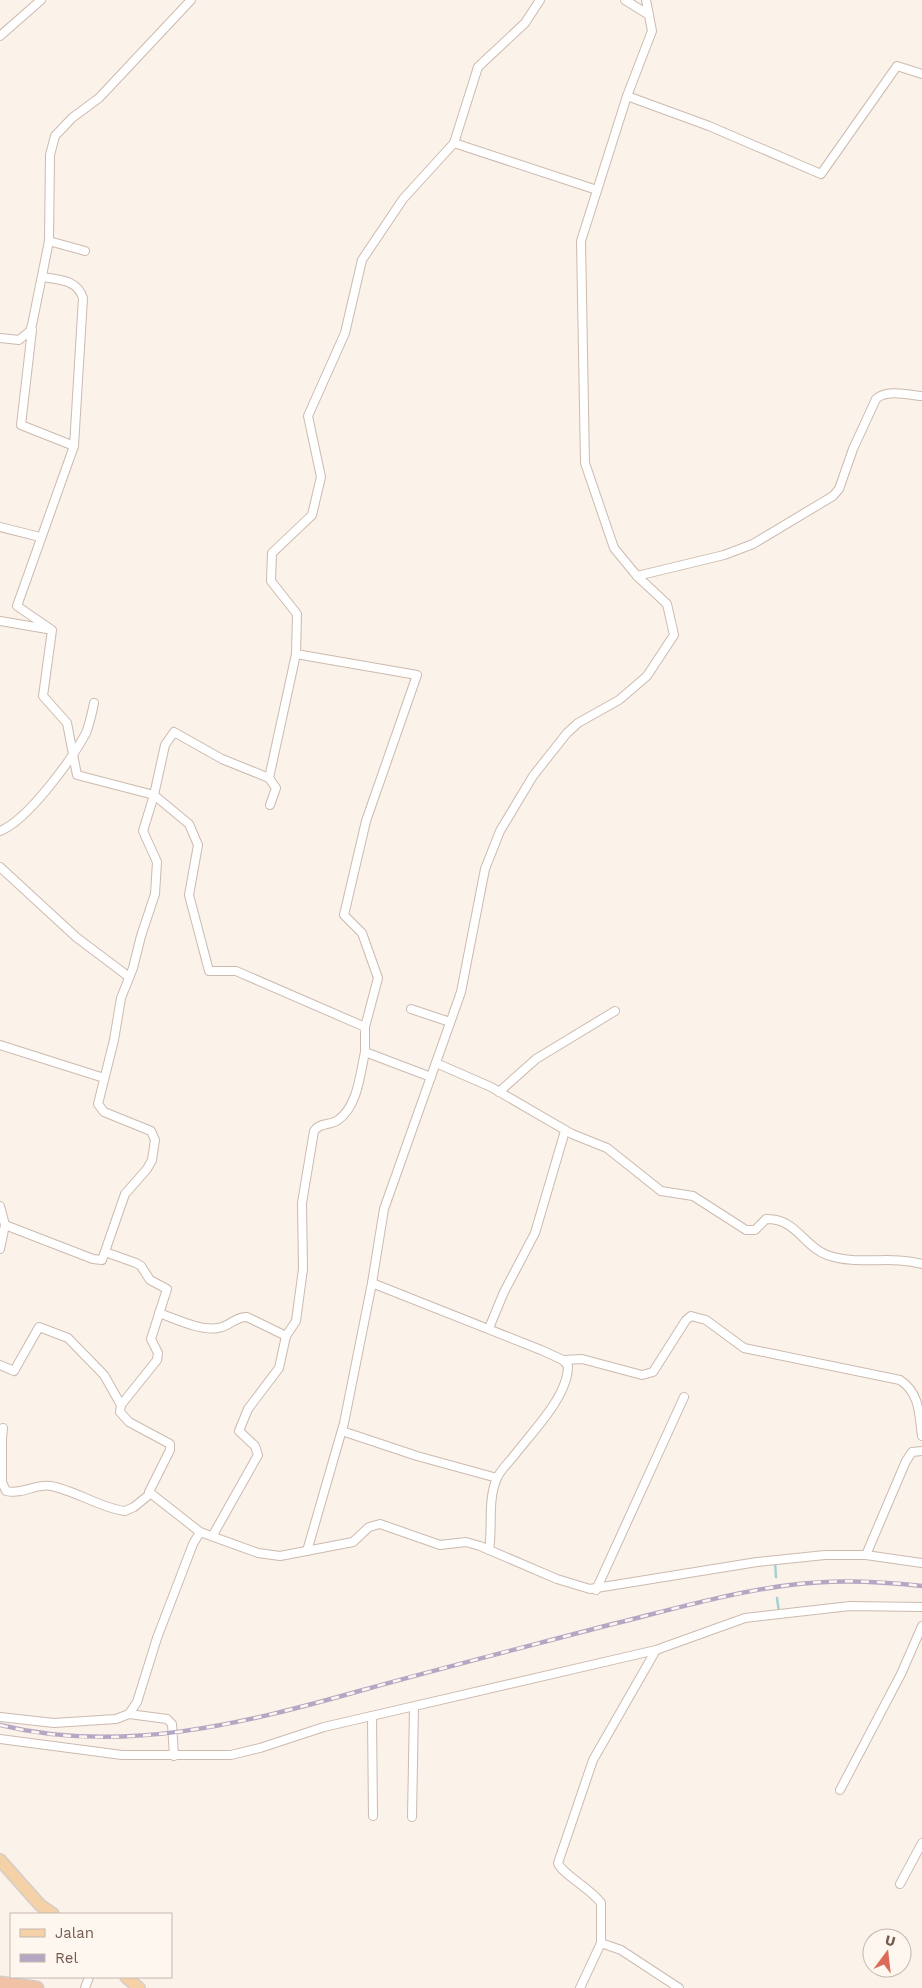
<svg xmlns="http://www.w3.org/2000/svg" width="922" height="1988" font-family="'Work Sans',sans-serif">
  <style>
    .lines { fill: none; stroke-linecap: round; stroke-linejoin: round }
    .stream { stroke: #a5d1d4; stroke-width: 2.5 }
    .minor-casing { stroke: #ccbaaf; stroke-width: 10 }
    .primary-casing { stroke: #d5cdca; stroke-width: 14 }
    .trunk-casing { stroke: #d5cdca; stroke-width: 15 }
    .minor { stroke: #fff; stroke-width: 8 }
    .primary { stroke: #f4d1a7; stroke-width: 11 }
    .trunk { stroke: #f2c2a6; stroke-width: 12 }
    .rail-casing { stroke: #b5a7c4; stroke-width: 4.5 }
    .rail { stroke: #fef7ef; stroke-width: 2.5; stroke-dasharray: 8; stroke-linecap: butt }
  </style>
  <rect width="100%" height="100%" fill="#fbf2e9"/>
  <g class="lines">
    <!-- stream -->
    <g class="stream">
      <polyline points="775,1562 776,1577"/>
      <polyline points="777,1598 779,1612"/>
    </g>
    <!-- minor casing -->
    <g class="minor-casing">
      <g id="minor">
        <polyline points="625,0 649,15"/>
        <polyline points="0,36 41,0"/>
        <polyline points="627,96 709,126 821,174 897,66 922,74"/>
        <polyline points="454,143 597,190"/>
        <polyline points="49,241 85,251"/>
        <polyline points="32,330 21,425 74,446"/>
        <polyline points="0,338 19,340 30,331 32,325 49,241 50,155 55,136 72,118 99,98 191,0"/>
        <polyline points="0,527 40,537"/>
        <path d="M637,576L724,555L753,544L833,496L839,489L853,449L876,399C887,389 909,395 922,396"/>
        <polyline points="0,621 47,629"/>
        <polyline points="296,654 297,614 271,581 272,553 312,515 321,477 308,416 345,333 362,260 403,199 454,143 478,67 525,23 540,0"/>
        <polyline points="269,778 296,654 417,675 366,821 344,915 362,933 378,978 365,1027"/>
        <polyline points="270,805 276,788 269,778 222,759 174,732 165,745 154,795 189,824 198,845 189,895 209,971 236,971 365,1027 365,1052"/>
        <path d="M0,831C28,820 72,759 86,733C90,723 92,713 94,703"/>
        <polyline points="0,867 76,937 129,977"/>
        <polyline points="411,1009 450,1022"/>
        <polyline points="0,1045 104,1078"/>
        <path d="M436,1063L491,1087L572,1134L607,1148L661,1191L693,1196L746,1230H755L766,1219C796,1218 804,1247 827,1255C858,1266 891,1255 922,1264"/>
        <polyline points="499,1092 536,1059 615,1011"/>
        <polyline points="0,1206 5,1225 0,1249"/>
        <path d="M5,1225L93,1259L102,1260L125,1194L147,1169L152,1160L155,1140L151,1131L104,1112L98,1104L114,1040L121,998L133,968L141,936L155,894L157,862L143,831L154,795L77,775L67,723L43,696L52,630L17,606L74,446L83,298C77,280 61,280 43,277"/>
        <polyline points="105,1252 136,1263 141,1266 150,1280 167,1289 151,1339 158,1353 157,1360 121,1405"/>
        <path d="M372,1283L541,1350L563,1360L568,1366C568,1397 531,1433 513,1457C508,1463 500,1471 497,1478C487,1501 493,1527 489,1550"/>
        <path d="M159,1313C176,1319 200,1331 218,1328C229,1327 236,1316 247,1317L286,1336"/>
        <polyline points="489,1328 504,1292 535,1233 565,1131"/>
        <path d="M563,1360L582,1359L642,1375L653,1372L686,1320L691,1316L706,1320L744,1348L900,1380C920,1393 919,1414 922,1436"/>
        <polyline points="0,1365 14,1371 39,1327 68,1338 104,1375 121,1405 120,1412 129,1422 170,1444 170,1450 149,1492 200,1532"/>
        <polyline points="342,1431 417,1456 497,1478"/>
        <path d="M0,1438L2,1439V1482L6,1491C23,1495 36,1483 51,1486C74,1490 103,1509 125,1511L134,1507L150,1494"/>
        <polyline points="2,1439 3,1428"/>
        <path d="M213,1535L258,1455L255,1446L239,1431L248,1409L279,1368L286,1336L296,1321L303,1269L302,1203L314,1131C320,1122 330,1126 338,1120C358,1106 360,1074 365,1052L431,1077"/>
        <polyline points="307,1551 344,1423 372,1283 384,1209 461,992 485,869 500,831 533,776 567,733 578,723 619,700 647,676 674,635 667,604 637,576 614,548 585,463 581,241 627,96 652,31 646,0"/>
        <polyline points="866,1555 906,1461 912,1452 922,1451"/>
        <polyline points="596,1590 684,1397"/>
        <polyline points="129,1714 137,1702 157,1638 193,1544 200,1532 258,1553 280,1556 353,1542 369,1527 380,1524 440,1545 466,1542 480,1546 557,1579 590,1589 757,1562 825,1555 866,1555 922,1563"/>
        <polyline points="372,1716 373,1816"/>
        <polyline points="0,1717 54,1723 116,1719 129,1714 167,1719 172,1724 174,1756"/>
        <polyline points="0,1739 122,1755 231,1755 260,1748 324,1727 656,1650 745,1618 850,1606 922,1607"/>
        <polyline points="840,1790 901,1674 922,1626"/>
        <polyline points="412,1817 414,1707"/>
        <polyline points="900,1884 922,1843"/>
        <polyline points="601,1943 621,1950 679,1988"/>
        <polyline points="85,1988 89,1977"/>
        <path d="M580,1988L601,1943V1903C591,1889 561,1873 558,1863L593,1760L656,1650"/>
      </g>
    </g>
    <!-- primary casing -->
    <g class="primary-casing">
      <g id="primary">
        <polyline points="0,1860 40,1905 53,1914"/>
        <polyline points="126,1977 139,1988"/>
      </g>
    </g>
    <!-- trunk casing -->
    <g class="trunk-casing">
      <polyline id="trunk" points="0,1983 37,1988"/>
    </g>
    <!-- minor -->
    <use href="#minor" class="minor"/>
    <!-- primary -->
    <use href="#primary" class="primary"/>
    <!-- trunk -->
    <use href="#trunk" class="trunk"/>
    <!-- rail casing -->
    <g class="rail-casing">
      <path id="rail" d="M0,1725C121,1755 246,1723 363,1690C442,1668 521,1648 601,1627C663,1612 726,1593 790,1585C834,1579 878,1581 922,1586"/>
    </g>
    <!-- rail -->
    <use href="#rail" class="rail"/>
  </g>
  <!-- legend -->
  <rect x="10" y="1913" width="162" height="65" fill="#fef7ef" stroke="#c6b8af"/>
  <rect x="20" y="1929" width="25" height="8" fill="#f4d1a7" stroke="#c6b8af"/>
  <text x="55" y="1938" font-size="15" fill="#73594e">Jalan</text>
  <rect x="20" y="1954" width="25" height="8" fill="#b5a7c4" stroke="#c6b8af"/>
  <text x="55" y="1963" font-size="15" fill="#73594e">Rel</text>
  <!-- north arrow -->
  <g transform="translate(887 1953) rotate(15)"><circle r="24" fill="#fef7ef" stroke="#c6b8af"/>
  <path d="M0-4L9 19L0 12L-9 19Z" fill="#db6b58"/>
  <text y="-8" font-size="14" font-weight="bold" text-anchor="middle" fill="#73594e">U</text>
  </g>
</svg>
